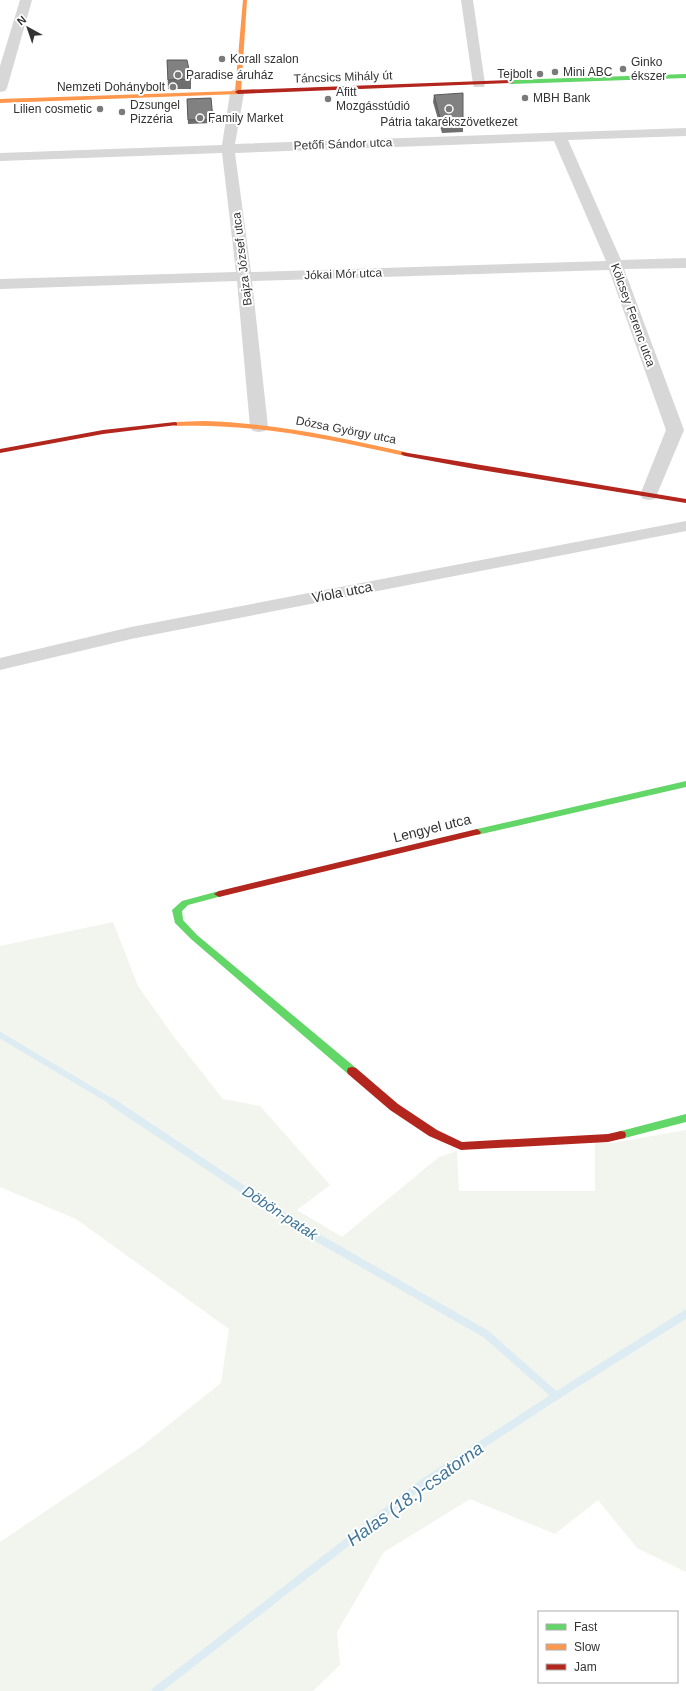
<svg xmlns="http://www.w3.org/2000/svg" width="686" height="1691" font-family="Arial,sans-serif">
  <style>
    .green { fill: #f1f5ed }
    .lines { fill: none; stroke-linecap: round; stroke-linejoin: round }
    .stream-far1 { stroke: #ddebf3; stroke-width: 6 }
    .stream { stroke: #ddebf3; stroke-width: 8 }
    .street { fill: #d7d7d7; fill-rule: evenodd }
    .fast { fill: #63d668; fill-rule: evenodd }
    .slow { fill: #ff974d; fill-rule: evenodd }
    .jam { fill: #b3261e; fill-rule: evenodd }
    .wall { fill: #6f6f6f }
    .building { fill: #818181; stroke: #5a5a5a }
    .poi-dot { fill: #7a7a7a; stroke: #fff; stroke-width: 1.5 }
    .labels { text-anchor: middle; stroke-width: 4; stroke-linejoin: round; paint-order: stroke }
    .far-poi-label { font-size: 12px; fill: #333; stroke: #fff; text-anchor: start }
    .far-street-label { font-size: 12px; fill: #333; stroke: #fff }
    .street-label { font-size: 14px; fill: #333; stroke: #fff }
    .water-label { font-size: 15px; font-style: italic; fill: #3f7597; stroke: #fff }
    .near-water-label { font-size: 18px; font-style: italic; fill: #3f7597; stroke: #fff }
  </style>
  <rect width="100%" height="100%" fill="#fff"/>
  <!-- green -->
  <polygon class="green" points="113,922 138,986 174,1037 223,1099 260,1106 330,1185 297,1210 342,1237 439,1157 457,1151 459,1191 595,1191 595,1142 612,1143 686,1130 686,1572 637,1548 598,1500 555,1534 470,1499 384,1552 337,1632 340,1665 313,1691 0,1691 0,1542 141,1447 221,1383 229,1329 76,1219 0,1187 0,946"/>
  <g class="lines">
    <!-- stream-far1 -->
    <polyline class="stream-far1" points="0,1035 114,1103"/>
    <!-- stream -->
    <g class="stream">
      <polyline points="112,1102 304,1230 486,1334 556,1396"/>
      <polyline points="156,1691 423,1483 556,1396 686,1314"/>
    </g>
    <!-- street -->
    <g class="street">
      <polygon points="20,0 32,0 7,88 5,91 0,92 0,66"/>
      <polygon points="461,0 473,0 485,84 484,87 474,87 473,84"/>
      <path d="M237,89L242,90L244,93L235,144L686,128V136L568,140L621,260L686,258V268L624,269L684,430L655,499L649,500L643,499L640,495L666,430L609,270L252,281L268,427L265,431L259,432L253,431L250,427L237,281L0,289V279L236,272L222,153L0,161V153L222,145L230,93L232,90ZM554,141L606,261L251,272L235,153Z"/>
      <polygon points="686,521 686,531 131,639 0,670 0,658 131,627"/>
    </g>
    <!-- fast -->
    <g class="fast">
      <polygon points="686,74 686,78 511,84 508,82 511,80"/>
      <polygon points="686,781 686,787 477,835 473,832 477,829"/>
      <polygon points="219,891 222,892 224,894 222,896 188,905 182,911 183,920 197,935 356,1068 357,1071 356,1074 348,1074 191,939 175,923 172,910 182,901"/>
      <polygon points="686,1114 686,1122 621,1139 617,1138 616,1135 617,1132 621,1131"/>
    </g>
    <!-- slow -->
    <g class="slow">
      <polygon points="243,0 247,0 241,92 239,94 0,103 0,99 235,91"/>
      <path d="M204,421C273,423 338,437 405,452L409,454L405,456C327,439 255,423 175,426L172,424L175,422Z"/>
    </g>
    <!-- jam -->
    <g class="jam">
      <polygon points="511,80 513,81 513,83 238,94 235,92 238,90"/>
      <polygon points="175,422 177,423 177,425 103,434 0,453 0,449 103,430"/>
      <polygon points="402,452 686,499 686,503 475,469 405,456 401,454"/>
      <polygon points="477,829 481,832 480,834 219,897 214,894 219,891"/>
      <polygon points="352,1067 356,1068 398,1104 437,1130 462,1142 608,1134 621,1131 625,1132 626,1135 625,1138 608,1142 461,1150 429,1136 390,1110 348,1074 347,1071 348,1068"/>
    </g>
  </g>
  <!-- wall -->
  <g class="wall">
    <polygon points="167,60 191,79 191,89 168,89"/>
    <polygon points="434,95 463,125 463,132 442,133 433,102"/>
    <polygon points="211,98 213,123 188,124 187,99"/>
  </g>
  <!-- building -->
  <g class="building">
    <polygon points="167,60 187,60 191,79 168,80"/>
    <polygon points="463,93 463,125 442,126 434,95"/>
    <polygon points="211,98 213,119 188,120 187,99"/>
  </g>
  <!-- markers -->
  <g class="poi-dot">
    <circle cx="222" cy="59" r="4"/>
    <circle cx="623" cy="69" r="4"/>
    <circle cx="555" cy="72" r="4"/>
    <circle cx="540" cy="74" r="4"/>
    <circle cx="178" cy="75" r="4"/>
    <circle cx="173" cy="87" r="4"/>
    <circle cx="525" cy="98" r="4"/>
    <circle cx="328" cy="99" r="4"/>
    <circle cx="100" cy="109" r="4"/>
    <circle cx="449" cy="109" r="4"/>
    <circle cx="122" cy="112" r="4"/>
    <circle cx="200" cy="118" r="4"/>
  </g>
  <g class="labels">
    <!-- far-poi labels -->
    <g class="far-poi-label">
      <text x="230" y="63">Korall szalon</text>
      <text x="631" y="66">Ginko<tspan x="631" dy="14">ékszer</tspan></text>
      <text x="563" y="76">Mini ABC</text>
      <text x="532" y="78" text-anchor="end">Tejbolt</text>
      <text x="186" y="79">Paradise áruház</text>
      <text x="165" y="91" text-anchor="end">Nemzeti Dohánybolt</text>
      <text x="336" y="96">Afitt<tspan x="336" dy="14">Mozgásstúdió</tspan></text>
      <text x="533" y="102">MBH Bank</text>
      <text x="130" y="109">Dzsungel<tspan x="130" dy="14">Pizzéria</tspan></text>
      <text x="92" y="113" text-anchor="end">Lilien cosmetic</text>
      <text x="208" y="122">Family Market</text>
      <text x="449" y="126" text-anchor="middle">Pátria takarékszövetkezet</text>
    </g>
    <!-- far-street labels -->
    <g class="far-street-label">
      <text transform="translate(343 77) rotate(-2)" y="4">Táncsics Mihály út</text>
      <text transform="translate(343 144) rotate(-2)" y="4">Petőfi Sándor utca</text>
      <text transform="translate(242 259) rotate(-97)" y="4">Bajza József utca</text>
      <text transform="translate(343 274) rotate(-2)" y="4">Jókai Mór utca</text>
      <text transform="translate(633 315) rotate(70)" y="4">Kölcsey Ferenc utca</text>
      <text transform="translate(346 430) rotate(11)" y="4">Dózsa György utca</text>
    </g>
    <!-- street labels -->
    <g class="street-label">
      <text transform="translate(342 592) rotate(-11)" y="5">Viola utca</text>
      <text transform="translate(432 828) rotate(-14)" y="5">Lengyel utca</text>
    </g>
    <!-- water labels -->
    <g class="water-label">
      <text transform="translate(280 1213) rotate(33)" y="5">Döbön-patak</text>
    </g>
    <!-- near-water labels -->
    <g class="near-water-label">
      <text transform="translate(415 1494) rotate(-36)" y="6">Halas (18.)-csatorna</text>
    </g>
  </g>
  <!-- legend -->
  <rect x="538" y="1611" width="140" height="72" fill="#ffffff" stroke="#adadad"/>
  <rect x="546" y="1624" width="20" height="6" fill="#63d668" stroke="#adadad"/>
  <text x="574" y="1631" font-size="12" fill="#333333">Fast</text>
  <rect x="546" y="1644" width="20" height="6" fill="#ff974d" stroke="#adadad"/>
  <text x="574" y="1651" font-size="12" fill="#333333">Slow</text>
  <rect x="546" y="1664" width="20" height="6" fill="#b3261e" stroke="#adadad"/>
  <text x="574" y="1671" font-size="12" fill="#333333">Jam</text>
  <!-- north arrow -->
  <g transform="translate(28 28) rotate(320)" stroke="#ffffff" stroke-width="3" paint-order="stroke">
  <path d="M0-3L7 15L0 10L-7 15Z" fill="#333333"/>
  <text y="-6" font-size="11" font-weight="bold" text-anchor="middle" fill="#333333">N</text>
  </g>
</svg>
